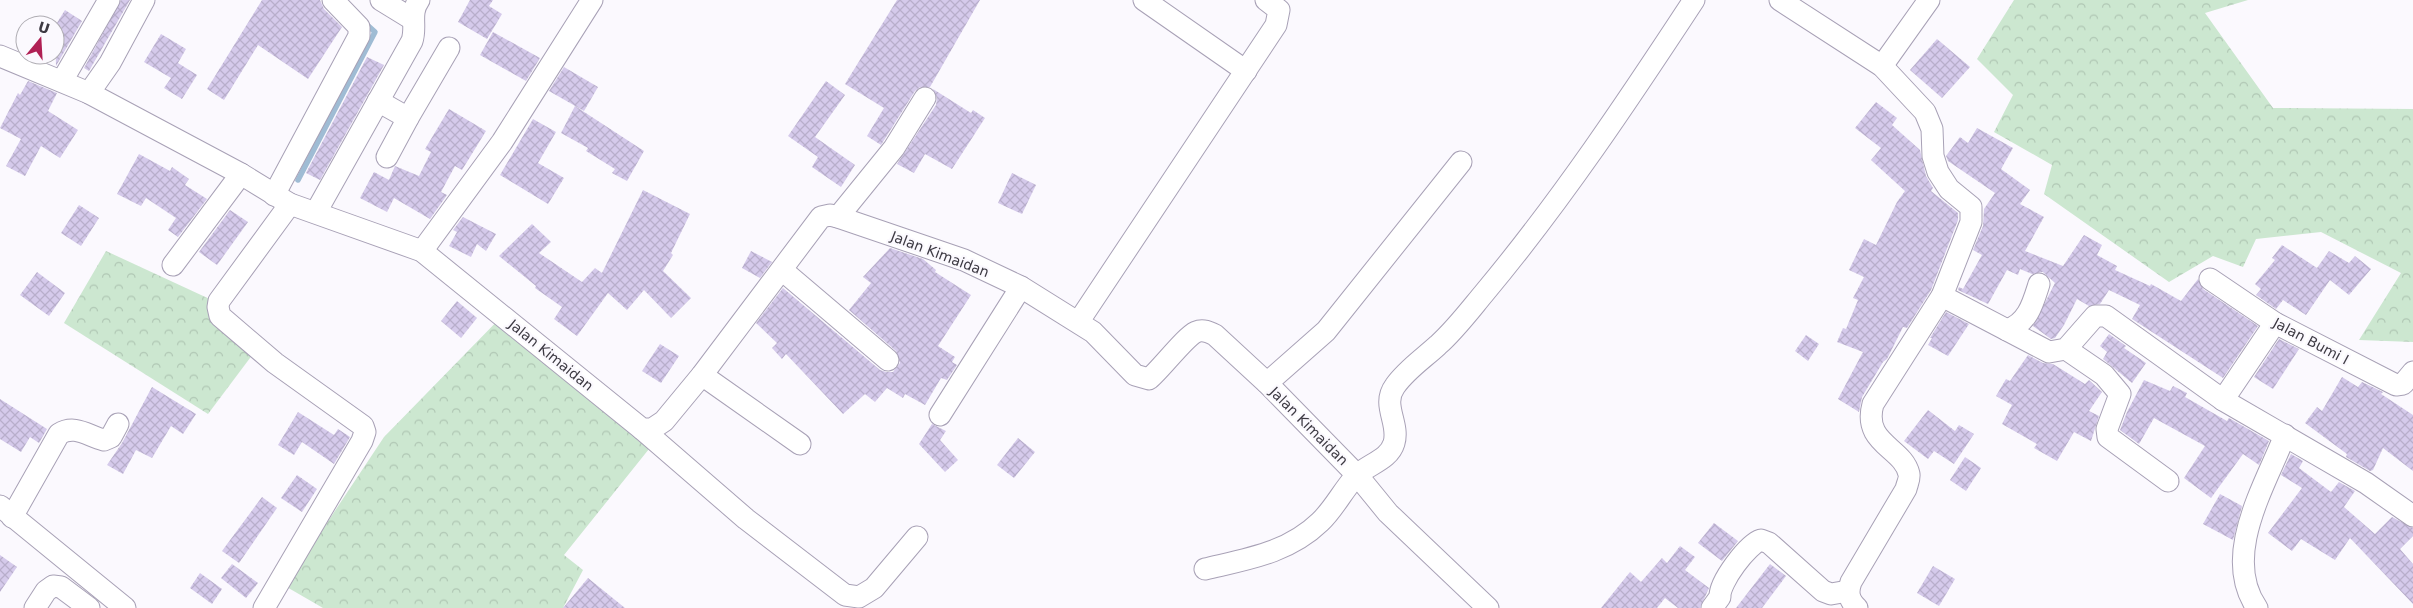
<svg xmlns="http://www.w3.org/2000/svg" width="2413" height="608" font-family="'DejaVu Sans',sans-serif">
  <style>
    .forest { fill: url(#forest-crowns) }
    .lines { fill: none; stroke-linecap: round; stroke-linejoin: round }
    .stream { stroke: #9fbcd4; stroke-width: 5.5 }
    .building { fill: url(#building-cross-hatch) }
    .minor-casing { stroke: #a8a1b6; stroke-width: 23 }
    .minor { stroke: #fff; stroke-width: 21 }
    .labels { text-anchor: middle; stroke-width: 4.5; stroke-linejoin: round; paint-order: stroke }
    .street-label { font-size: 14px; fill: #3d3a43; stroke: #fbf9fe }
  </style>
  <defs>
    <pattern id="forest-crowns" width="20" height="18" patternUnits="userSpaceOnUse" patternTransform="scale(1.25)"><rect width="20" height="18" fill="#cce7d0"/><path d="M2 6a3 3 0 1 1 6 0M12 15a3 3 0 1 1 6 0" fill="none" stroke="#b0c7b4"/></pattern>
    <pattern id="building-cross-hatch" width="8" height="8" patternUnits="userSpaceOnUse" patternTransform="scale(1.25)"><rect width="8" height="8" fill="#d5caeb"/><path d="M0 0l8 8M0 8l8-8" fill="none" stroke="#b8aecb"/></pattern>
  </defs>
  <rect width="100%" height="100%" fill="#fbf9fe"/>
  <!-- forest -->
  <g class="forest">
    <polygon points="2014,0 2248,0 2205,13 2273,108 2413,109 2413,342 2359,340 2401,273 2321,232 2256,239 2243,267 2213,256 2169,282 2044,194 2052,165 1994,132 2013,95 1977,59"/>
    <polygon points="106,251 214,301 259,346 208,414 64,323"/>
    <polygon points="507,311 657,439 564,555 583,570 563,608 323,608 285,586 384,437"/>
  </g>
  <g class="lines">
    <!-- stream -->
    <polyline class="stream" points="298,180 375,32 365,23"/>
  </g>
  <!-- building -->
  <g class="building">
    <polygon points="121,0 130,0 89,71 84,68"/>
    <polygon points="262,0 320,0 324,9 342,27 308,79 258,45 224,100 207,89"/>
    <polygon points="470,0 493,0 489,6 502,14 487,39 458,22"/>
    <polygon points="897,0 980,0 930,87 920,87 915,91 881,145 867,136 884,108 845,84"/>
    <polygon points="65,10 82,21 56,66 55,26"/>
    <polygon points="493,32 540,58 526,81 480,55"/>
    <polygon points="161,34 186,49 178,63 197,75 182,99 164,88 171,78 144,62"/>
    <polygon points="1937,39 1970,67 1942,98 1910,70"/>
    <polygon points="367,57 384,65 320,180 306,173"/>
    <polygon points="564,67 598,87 584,111 549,91"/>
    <polygon points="28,81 57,93 48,111 78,130 60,158 41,146 25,176 6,166 21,139 0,128 18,93 20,95"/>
    <polygon points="826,81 845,95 815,137 855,165 841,187 812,167 818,157 788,136"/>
    <polygon points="933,89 971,113 973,110 985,118 952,169 925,154 914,173 897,164 936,105 937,98"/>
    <polygon points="1876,102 1897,118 1892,125 1920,150 1926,176 1933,188 1931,191 1958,213 1958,220 1931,290 1907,328 1903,327 1887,359 1883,362 1862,397 1859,412 1838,399 1863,352 1837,342 1843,328 1846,329 1858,300 1853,298 1864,277 1849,270 1864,239 1876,245 1897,202 1905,191 1871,160 1881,148 1855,128"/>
    <polygon points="575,106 644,151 627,181 612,173 615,169 586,151 588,148 561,133"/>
    <polygon points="449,109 486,131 462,170 455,166 441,192 447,195 430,219 394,198 387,212 360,198 374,172 389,180 395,166 419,176 431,152 425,149"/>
    <polygon points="533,119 556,132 538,163 564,178 548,204 500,175"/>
    <polygon points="1977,128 2013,148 2001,169 2030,190 2020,204 2044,217 2025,251 2063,266 2084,235 2102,245 2097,255 2117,266 2115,270 2150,286 2151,284 2181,301 2198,279 2203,289 2258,326 2223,378 2132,319 2140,305 2109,290 2100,304 2089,306 2077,299 2064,325 2055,338 2051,339 2033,326 2055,283 2043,272 2032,274 2020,269 2018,275 2007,270 1988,304 1958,290 1959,287 1963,289 1982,255 1973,250 1983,226 1984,209 1995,193 1948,161 1946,156 1960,137 1968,143"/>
    <polygon points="139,154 170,171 172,167 189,179 185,185 207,199 178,237 168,230 176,218 146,198 141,206 117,194"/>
    <polygon points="1012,173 1036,185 1022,214 998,203"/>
    <polygon points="643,190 690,214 671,253 673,255 663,271 691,298 671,318 644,290 627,310 608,293 577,336 554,319 562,307 535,288 536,286 499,256 532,224 551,242 539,253 582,282 595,268 602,273"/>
    <polygon points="79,205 99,218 81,246 61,233"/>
    <polygon points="230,210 248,222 217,265 199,252"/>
    <polygon points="463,217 496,234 486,251 477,244 471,257 449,246 457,232 453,230"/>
    <polygon points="2282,245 2317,268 2329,251 2349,263 2355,256 2371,269 2349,295 2330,280 2306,315 2283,300 2276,309 2256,295 2261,289 2255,284 2275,260 2272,258"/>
    <polygon points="890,248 923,259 936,270 935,272 971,295 938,346 955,357 952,362 957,365 947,380 941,378 925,405 905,394 903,398 887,388 875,402 865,394 843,414 786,354 782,359 772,348 777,343 756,323 783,288 880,370 886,372 893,372 900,363 896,351 849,310 871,283 863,277"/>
    <polygon points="751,251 772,262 760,278 742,268"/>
    <polygon points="37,272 65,293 49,316 20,295"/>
    <polygon points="457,301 477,318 461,338 441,321"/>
    <polygon points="1946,312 1969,324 1948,356 1928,345 1932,338 1930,338"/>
    <polygon points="2109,334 2126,346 2124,348 2146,363 2132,383 2103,359 2107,352 2100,346"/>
    <polygon points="1806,335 1819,344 1808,361 1795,351"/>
    <polygon points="2279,339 2299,349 2273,389 2254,377"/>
    <polygon points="660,344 679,356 661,383 642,371"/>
    <polygon points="2028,355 2043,363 2053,364 2085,384 2089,380 2102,392 2089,411 2099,416 2091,441 2074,432 2057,461 2034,448 2037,444 2002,424 2012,405 1996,396 2006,379 2010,381"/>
    <polygon points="2342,377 2358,387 2362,382 2383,392 2381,394 2413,415 2413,471 2383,448 2373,470 2370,471 2346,457 2347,454 2305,423 2317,407 2322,411"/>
    <polygon points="2144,380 2170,391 2173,386 2187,393 2185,397 2227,421 2229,418 2269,441 2259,465 2243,454 2211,498 2184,478 2205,446 2154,418 2139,444 2120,430 2127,412"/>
    <polygon points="152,387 196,414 183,434 171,426 152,458 136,450 123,474 107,465 122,443"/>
    <polygon points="0,399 47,429 39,443 30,437 21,452 0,439"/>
    <polygon points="1928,410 1955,431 1959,425 1974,434 1954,464 1934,451 1928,459 1904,441"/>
    <polygon points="298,412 334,435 338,429 350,437 334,464 302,442 294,455 278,445"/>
    <polygon points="932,424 946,431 940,440 958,460 945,472 919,444"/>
    <polygon points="1018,438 1035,452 1014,478 997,465"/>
    <polygon points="2291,454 2303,461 2299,468 2331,492 2339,482 2355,491 2344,507 2375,534 2392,517 2413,528 2413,536 2400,549 2413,564 2413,604 2350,538 2335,560 2301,539 2292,551 2268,533 2302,488 2281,475"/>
    <polygon points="1965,457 1981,468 1966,491 1950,480"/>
    <polygon points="297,475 317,489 302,512 281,498"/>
    <polygon points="2220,494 2242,506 2233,540 2203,524"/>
    <polygon points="262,497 277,508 239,563 222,551"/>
    <polygon points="1714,523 1738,541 1722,561 1698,543"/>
    <polygon points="1680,546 1695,557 1685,570 1709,588 1700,608 1678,608 1665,598 1657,608 1601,608 1630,572 1641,582 1662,558 1667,563"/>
    <polygon points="0,555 17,567 0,592"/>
    <polygon points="232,564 258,583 246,598 221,578"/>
    <polygon points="1770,564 1786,576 1762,608 1736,608"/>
    <polygon points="1933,566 1955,579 1939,606 1917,593"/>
    <polygon points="200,573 222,589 212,604 190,588"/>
    <polygon points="588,578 625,608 563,608"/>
  </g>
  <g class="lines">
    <!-- minor casing -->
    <g class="minor-casing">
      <g id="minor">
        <polyline points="381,0 412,19"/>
        <polyline points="1144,0 1246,71"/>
        <path d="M1780,0L1882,66L1925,112L1932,129L1933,156L1938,172L1949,189L1971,207V222L1942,296L1873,404C1862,444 1903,447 1909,474C1910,479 1907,484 1906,489L1851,582C1847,593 1849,600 1857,608"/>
        <path d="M0,56L89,93L241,174L290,204L422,251L642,429H652L664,421L702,375L821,217L830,215L838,217L964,260L1021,287L1093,332L1135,375L1149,379C1161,369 1185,337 1196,332C1203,329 1209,332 1215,335L1267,383L1357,475L1388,513L1488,608"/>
        <polyline points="1882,66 1929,0"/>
        <polyline points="62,81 109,0"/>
        <polyline points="89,93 110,63 144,0"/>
        <polyline points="378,101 408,118 449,48"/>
        <polyline points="387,157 408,118"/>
        <polyline points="274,195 359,36 359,27 333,0"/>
        <path d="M316,212L412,41C417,26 409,14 419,0"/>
        <polyline points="838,217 894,148 925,98"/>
        <polyline points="422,251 502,142 592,0"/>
        <polyline points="173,265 241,174"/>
        <polyline points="782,270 888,360"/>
        <polyline points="2210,279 2275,323 2396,385 2403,384 2413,372"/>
        <polyline points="1942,296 2049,352 2066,349 2095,316 2106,316 2223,400 2366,483 2413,516"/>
        <polyline points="1079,321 1276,25 1279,10 1266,0"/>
        <path d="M2007,330C2028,323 2033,303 2039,284"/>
        <polyline points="2066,349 2104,375 2120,394 2107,429 2108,437 2168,481"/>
        <polyline points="702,375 800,444"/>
        <polyline points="1267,383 1326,331 1461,162"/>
        <polyline points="2223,400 2275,323"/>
        <polyline points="940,415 1021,287"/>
        <polyline points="642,429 746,519 845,595 859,597 874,588 917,537"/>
        <polyline points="0,506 125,608"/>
        <path d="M12,517L59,434C75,424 88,436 104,440L111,437L118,424"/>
        <path d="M1205,569C1247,559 1288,553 1320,522C1334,509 1343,490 1356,476C1368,464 1389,460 1394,443C1400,423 1381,405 1395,386C1406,370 1424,358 1438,345C1455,330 1470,310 1485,292C1561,201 1629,99 1694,0"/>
        <polyline points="35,608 46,591 53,586 61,587 89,608"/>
        <polyline points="264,608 362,441 365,432 363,426 275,363 220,316 218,307 219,301 290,204"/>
        <path d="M1712,608L1720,597C1719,582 1748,544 1761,540L1769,543L1823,591L1831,594L1848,591"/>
        <path d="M2257,608C2221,556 2265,486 2285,435"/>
      </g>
    </g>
    <!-- minor -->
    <use href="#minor" class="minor"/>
  </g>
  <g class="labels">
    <!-- street labels -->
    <g class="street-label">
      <text transform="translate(940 254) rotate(21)" y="5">Jalan Kimaidan</text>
      <text transform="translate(2311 341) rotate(28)" y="5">Jalan Bumi I</text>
      <text transform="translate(551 355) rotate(39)" y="5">Jalan Kimaidan</text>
      <text transform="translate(1309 426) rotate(45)" y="5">Jalan Kimaidan</text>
    </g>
  </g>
  <!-- north arrow -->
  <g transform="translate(40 40) rotate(18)"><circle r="24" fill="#fbf9fe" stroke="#afadb3"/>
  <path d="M0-4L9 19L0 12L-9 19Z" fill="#b02054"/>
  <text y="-8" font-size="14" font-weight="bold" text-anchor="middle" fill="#3d3a43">U</text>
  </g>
</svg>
